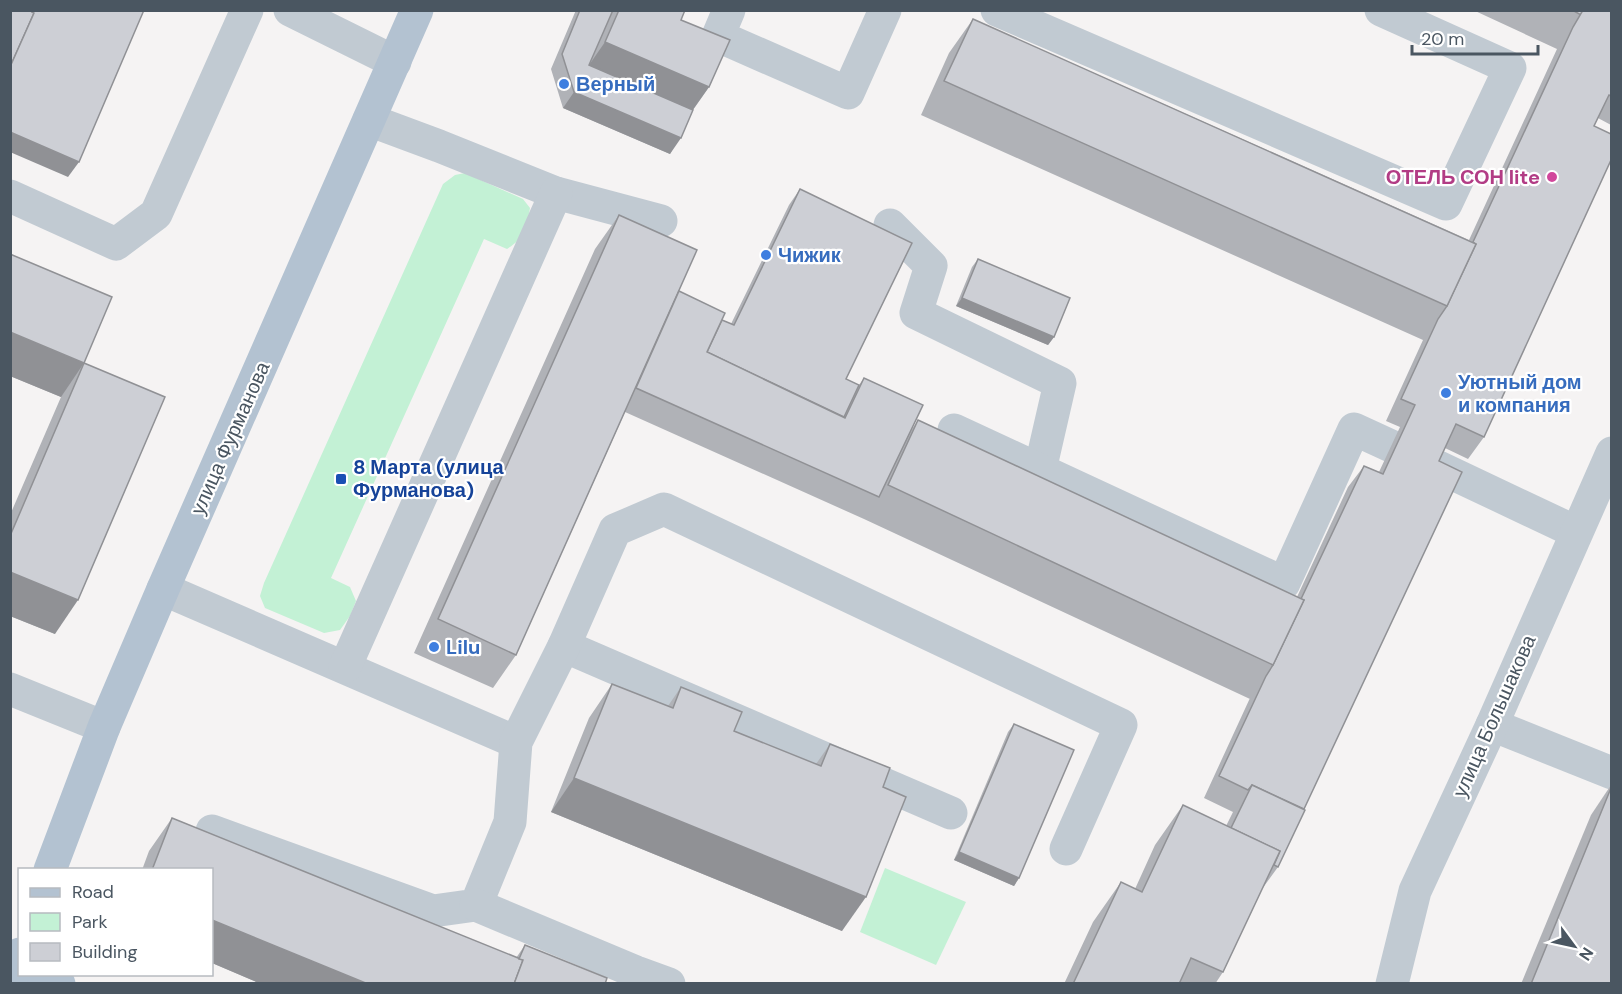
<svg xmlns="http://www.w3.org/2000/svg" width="1622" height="994" font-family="'DM Sans',sans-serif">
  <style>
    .green { fill: #c3f1d5 }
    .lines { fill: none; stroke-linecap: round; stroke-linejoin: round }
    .minor { stroke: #c1cad2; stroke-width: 33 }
    .major { stroke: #b3c2d1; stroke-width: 33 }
    .wall { fill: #b0b2b7 }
    .shaded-wall { fill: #909195 }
    .building { fill: #cdcfd5; stroke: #909195; stroke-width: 1.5 }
    .shop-dot { fill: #3f7fe0; stroke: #fff; stroke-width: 2 }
    .hotel-dot { fill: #d1479c; stroke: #fff; stroke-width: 2 }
    .transit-dot { fill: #1a4fb4; stroke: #fff; stroke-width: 2 }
    .labels { text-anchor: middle; stroke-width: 4.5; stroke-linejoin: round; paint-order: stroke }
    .shop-label { font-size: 20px; font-weight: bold; fill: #366cbe; stroke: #fff; text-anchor: start }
    .hotel-label { font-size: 20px; font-weight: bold; fill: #b23c85; stroke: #fff; text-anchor: end }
    .street-label { font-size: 20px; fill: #4a5661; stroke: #fff }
    .transit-label { font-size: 20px; font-weight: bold; fill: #164399; stroke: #fff; text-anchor: start }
  </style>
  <rect width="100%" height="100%" fill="#f5f3f3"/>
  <!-- green -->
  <g class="green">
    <path d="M465,173L523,199L530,208C526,229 526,237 507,249L484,239L331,578L350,587L356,601L350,616L340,630L324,633L265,608L260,596L264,583L443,184L455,175Z"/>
    <polygon points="885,868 966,902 936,965 860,932"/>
  </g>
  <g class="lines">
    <!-- minor -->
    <g class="minor">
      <polyline points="290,10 395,62"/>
      <polyline points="729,10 718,36 848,93 885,10"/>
      <polyline points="997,10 1446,204 1510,68 1381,10"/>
      <polyline points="369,120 439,146 556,193 661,221"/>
      <polyline points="10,196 116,244 156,214 247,10"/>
      <polyline points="890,225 931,266 916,313 1060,383 1040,470"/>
      <polyline points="954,430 1284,583 1354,429 1391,446"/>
      <polyline points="1432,464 1576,532"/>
      <polyline points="163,589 516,742"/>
      <polyline points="564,646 951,813"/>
      <polyline points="345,667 556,193"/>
      <polyline points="10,689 104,727"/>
      <polyline points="1492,725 1612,773"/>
      <polyline points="212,831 433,911 476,905 510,822 516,742 564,646 615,530 664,509 1121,725 1066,849"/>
      <polyline points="476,905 636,972 669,984"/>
      <polyline points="1392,984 1415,891 1492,725 1612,453"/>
    </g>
    <!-- major -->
    <g class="major">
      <polyline points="50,870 104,727 163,589 417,10"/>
      <polyline points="35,974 59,984"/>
      <polyline points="10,982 20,954"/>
    </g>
  </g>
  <!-- wall -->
  <g class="wall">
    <polygon points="576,10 685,10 681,20 709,87 693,110 670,154 563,108 551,69"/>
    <polygon points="1473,10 1611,10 1611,125 1598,118 1594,126 1484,437 1468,459 1445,448 1439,461 1304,809 1278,867 1262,889 1223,972 1215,984 1064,984 1093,922 1121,882 1135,889 1155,845 1183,805 1226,826 1233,812 1204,798 1250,698 1250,699 864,519 625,412 516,655 493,688 414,653 595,249 619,215 679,291 722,320 731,324 789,205 800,189 846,379 859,385 864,378 910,432 918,420 1297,597 1348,487 1364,466 1379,472 1400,427 1386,421 1423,340 921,115 949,53 973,19 1469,240 1557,49"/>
    <polygon points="978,259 1054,337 1048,345 956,306 972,267"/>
    <polygon points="84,363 55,634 10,616 10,515 61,397 10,376"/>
    <polygon points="612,684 668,706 681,687 734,731 816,764 830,744 883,787 842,931 551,812 589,718"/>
    <polygon points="1014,724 1019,878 1014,886 954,860 1008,732"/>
    <polygon points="1611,785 1611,984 1521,984 1591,815"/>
    <polygon points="172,818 516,958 525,945 605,984 261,984 212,963 212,870 142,870 149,851"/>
  </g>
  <!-- shaded-wall -->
  <g class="shaded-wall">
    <polygon points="605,42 709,87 682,125 578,81"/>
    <polygon points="574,92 681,138 670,154 563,108"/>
    <polygon points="10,132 79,162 68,177 10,152"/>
    <polygon points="962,298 1054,337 1048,345 956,306"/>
    <polygon points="10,332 84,363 61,397 10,376"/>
    <polygon points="10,572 78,600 55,634 10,616"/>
    <polygon points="574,778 866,897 842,931 551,812"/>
    <polygon points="959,852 1019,878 1014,886 954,860"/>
    <polygon points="212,920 368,984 261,984 212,963"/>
  </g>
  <!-- building -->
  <g class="building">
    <polygon points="10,10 29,10 34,13 10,67"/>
    <polygon points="144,10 79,162 10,132 10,67 34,13 29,10"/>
    <polygon points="580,10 613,10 589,65 693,110 681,138 574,92 562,54"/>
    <polygon points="619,10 685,10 681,20 730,40 709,87 605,42"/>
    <polygon points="1572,10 1583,10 1581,15"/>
    <polygon points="1583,10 1611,10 1611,96 1609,95 1594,126 1611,134 1611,160 1484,437 1456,424 1439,461 1462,472 1304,809 1252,785 1248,790 1219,776 1266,676 1273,665 1304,600 1301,599 1364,466 1383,474 1415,405 1401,399 1438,319 1447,306 1476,244 1473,242 1573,27"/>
    <polygon points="973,19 1476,244 1447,306 944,81"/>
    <polygon points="800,189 912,243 846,379 859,385 844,417 707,352 722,320 734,325"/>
    <polygon points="619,215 697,250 516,655 438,619"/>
    <polygon points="10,254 112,297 84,363 10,332"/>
    <polygon points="978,259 1070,298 1054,337 962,298"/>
    <polygon points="679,291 725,313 707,352 845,418 864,378 923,405 879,497 636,388"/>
    <polygon points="84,363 165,397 78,600 10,572 10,536"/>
    <polygon points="918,420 1304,600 1273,665 888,485"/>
    <polygon points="612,684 673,708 681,687 742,712 734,731 821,766 830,744 890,768 883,787 906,797 866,897 574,778"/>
    <polygon points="1014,724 1074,750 1019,878 959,852"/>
    <polygon points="1252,785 1305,810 1278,867 1274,865 1280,851 1231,828"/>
    <polygon points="1611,788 1611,984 1531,984"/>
    <polygon points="1183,805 1280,851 1223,972 1191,958 1179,984 1073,984 1121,882 1142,892"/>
    <polygon points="172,818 523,960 514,984 368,984 212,920 212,870 152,870"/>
    <polygon points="525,945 607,978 605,984 514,984 523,960 519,959"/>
  </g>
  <!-- markers -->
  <g class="shop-dot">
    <circle cx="564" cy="84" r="6"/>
    <circle cx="766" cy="255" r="6"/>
    <circle cx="1446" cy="393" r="6"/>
    <circle cx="434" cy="647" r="6"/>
  </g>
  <circle class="hotel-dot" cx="1552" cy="177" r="6"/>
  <rect class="transit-dot" x="335" y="473" width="12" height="12" rx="3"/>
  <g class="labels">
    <!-- shop labels -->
    <g class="shop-label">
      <text x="576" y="91">Верный</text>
      <text x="778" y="262">Чижик</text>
      <text x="1458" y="389">Уютный дом<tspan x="1458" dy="23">и компания</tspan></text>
      <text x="446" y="654">Lilu</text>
    </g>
    <!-- hotel labels -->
    <g class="hotel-label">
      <text x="1540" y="184">ОТЕЛЬ СОН lite</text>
    </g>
    <!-- street labels -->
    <g class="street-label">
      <text transform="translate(230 438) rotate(-66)" y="7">улица Фурманова</text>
      <text transform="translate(1494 716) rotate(-66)" y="7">улица Большакова</text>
    </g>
    <!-- transit labels -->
    <g class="transit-label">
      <text x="353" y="474">8 Марта (улица<tspan x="353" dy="23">Фурманова)</tspan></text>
    </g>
  </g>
  <!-- border -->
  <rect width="1622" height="994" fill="none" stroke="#4a5661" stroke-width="24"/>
  <!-- legend -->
  <rect x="18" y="868" width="195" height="108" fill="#ffffff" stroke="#b7bbc0" stroke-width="1.5"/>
  <rect x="30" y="888" width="30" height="9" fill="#b3c2d1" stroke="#b7bbc0" stroke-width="1.5"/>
  <text x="72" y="898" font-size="18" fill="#4a5661">Road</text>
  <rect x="30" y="913" width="30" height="18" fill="#c3f1d5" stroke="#b7bbc0" stroke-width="1.5"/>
  <text x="72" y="928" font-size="18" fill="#4a5661">Park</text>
  <rect x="30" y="943" width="30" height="18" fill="#cdcfd5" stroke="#b7bbc0" stroke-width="1.5"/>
  <text x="72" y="958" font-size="18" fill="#4a5661">Building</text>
  <!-- north arrow -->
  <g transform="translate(1574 946) rotate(123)" stroke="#ffffff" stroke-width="4.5" paint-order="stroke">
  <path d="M0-4.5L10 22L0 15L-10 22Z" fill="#4a5661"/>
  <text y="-9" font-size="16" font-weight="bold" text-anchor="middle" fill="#4a5661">N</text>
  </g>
  <!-- scale -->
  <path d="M1412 45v9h126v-9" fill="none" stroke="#4a5661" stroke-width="3"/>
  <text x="1421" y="45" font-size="18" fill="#4a5661" stroke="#ffffff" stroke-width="4.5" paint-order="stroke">20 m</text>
</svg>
